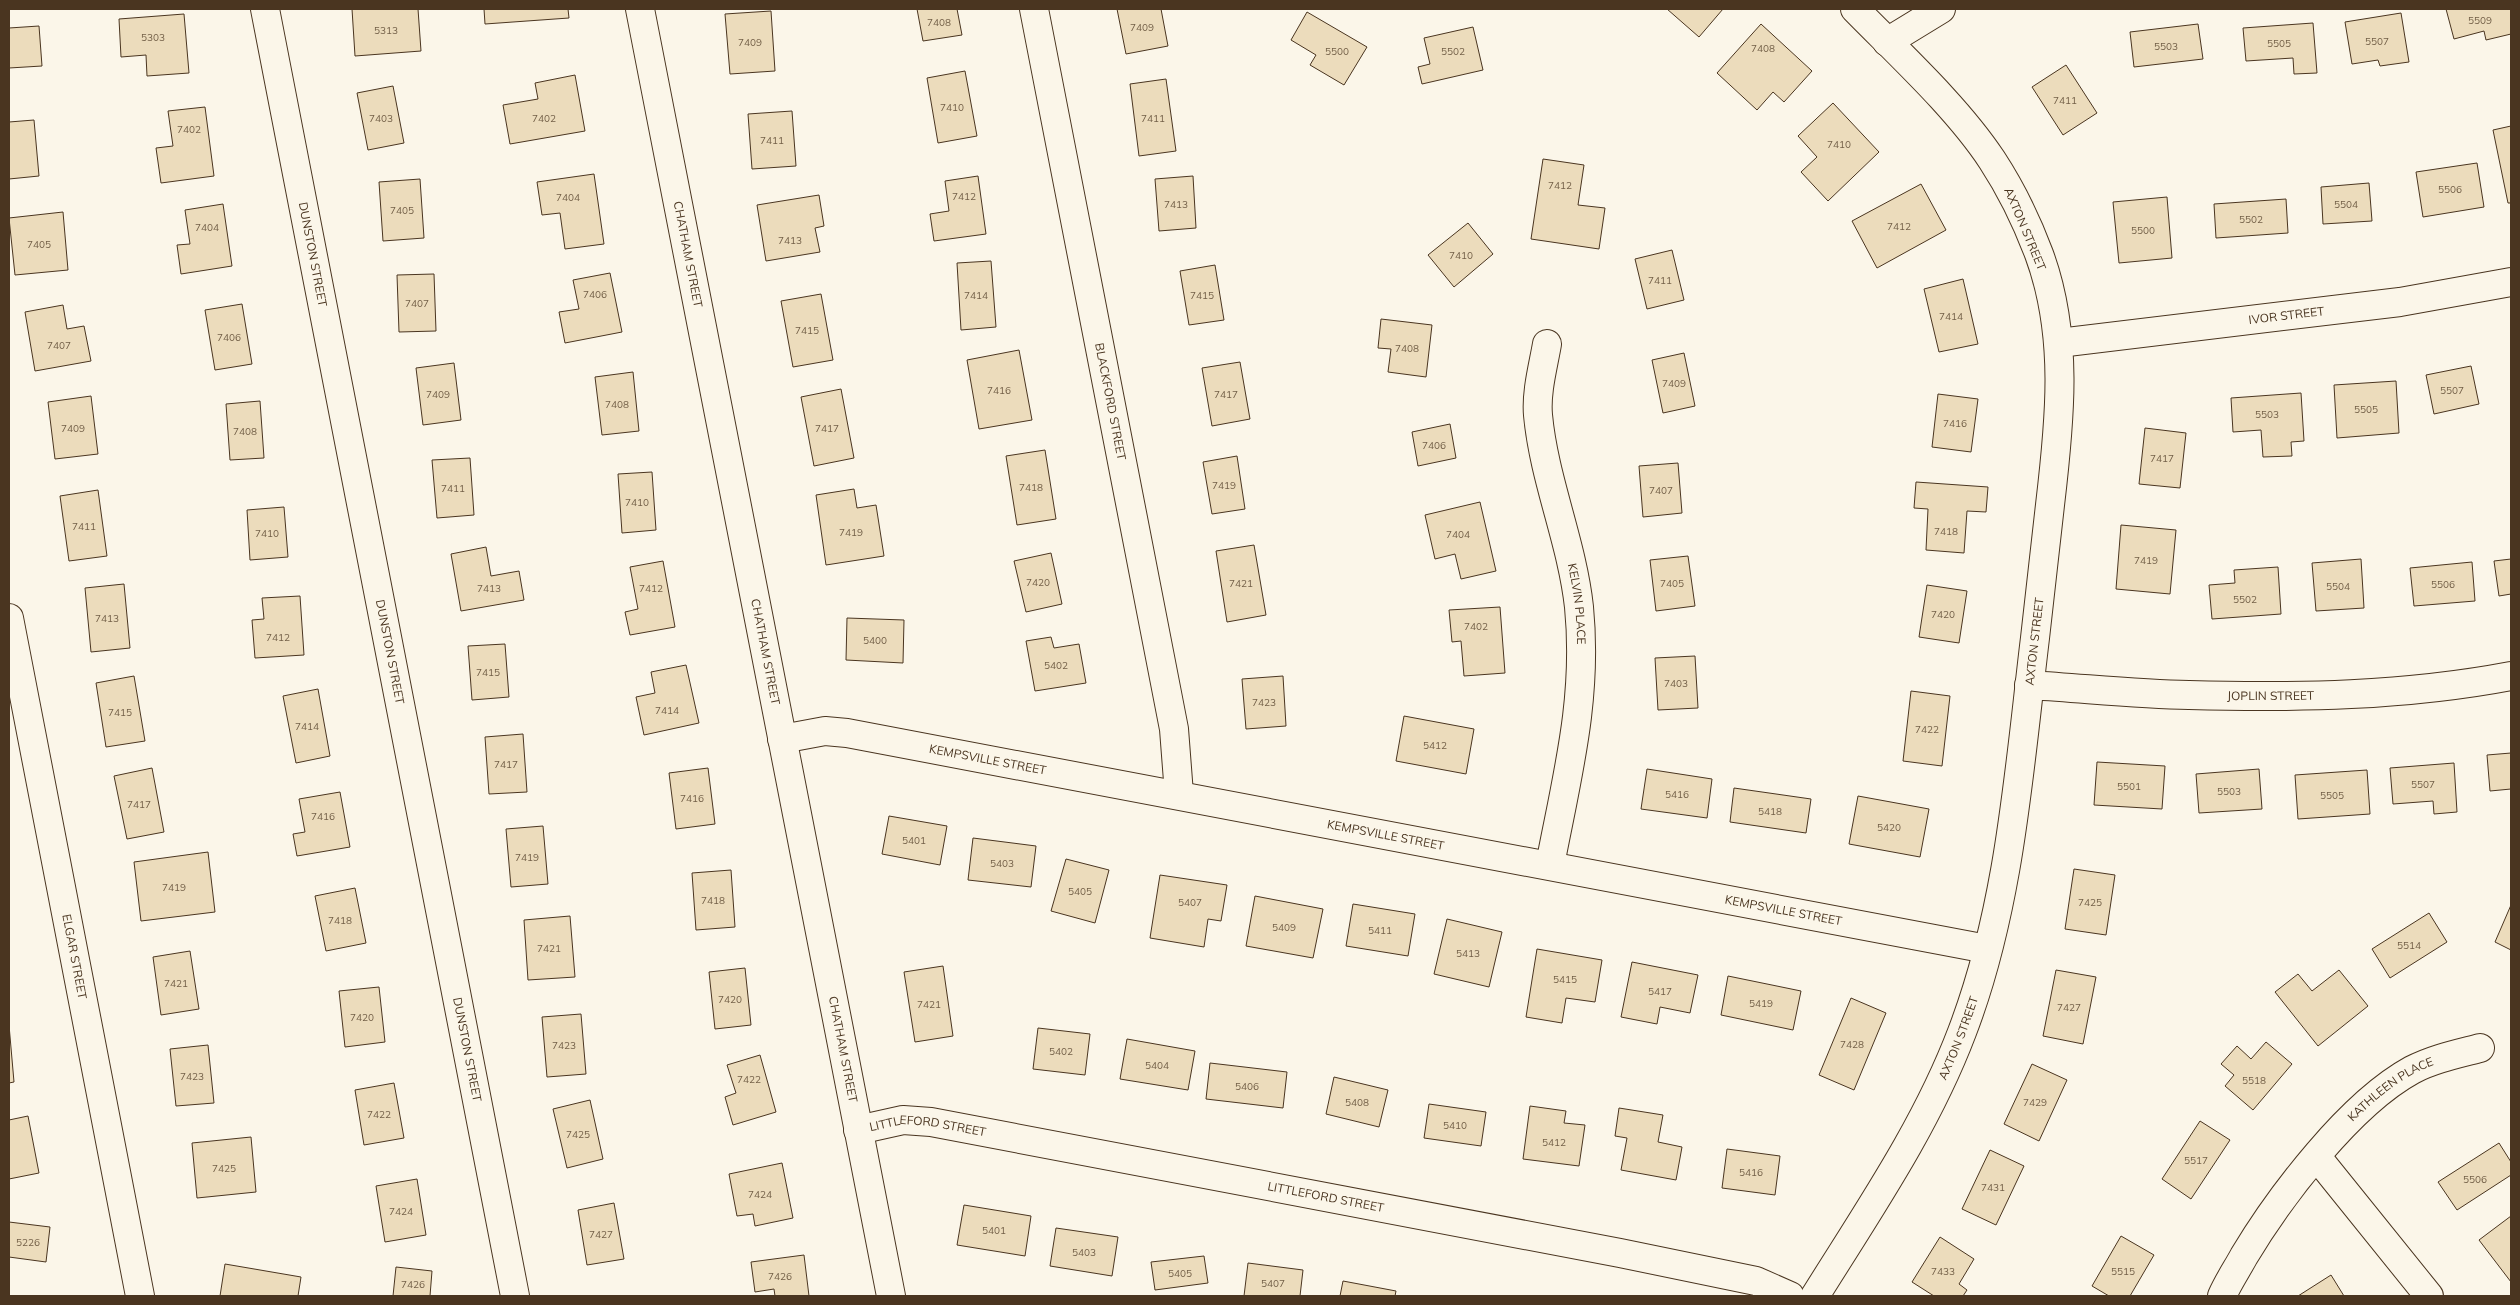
<svg xmlns="http://www.w3.org/2000/svg" width="2520" height="1305" font-family="Mulish,sans-serif">
  <style>
    .building { fill: #ecdcbc; stroke: #4a3520 }
    .lines { fill: none; stroke-linecap: round; stroke-linejoin: round }
    .minor-casing { stroke: #4a3520; stroke-width: 30 }
    .minor { stroke: #fbf6e9; stroke-width: 28 }
    .labels { text-anchor: middle; stroke-width: 4; stroke-linejoin: round; paint-order: stroke }
    .number-label { font-size: 10px; fill: #725f47 }
    .street-label { font-size: 12px; fill: #4a3520; stroke: #fbf6e9 }
  </style>
  <rect width="100%" height="100%" fill="#fbf6e9"/>
  <!-- building -->
  <g class="building">
    <polygon points="352,9 418,9 421,51 355,56"/>
    <polygon points="484,9 568,9 569,18 485,24"/>
    <polygon points="917,9 957,9 962,35 923,41"/>
    <polygon points="1117,9 1161,9 1168,46 1126,54"/>
    <polygon points="1667,9 1723,9 1699,37"/>
    <polygon points="2446,9 2511,9 2511,34 2486,40 2484,31 2454,39"/>
    <polygon points="771,11 775,71 730,74 725,14"/>
    <polygon points="1307,12 1367,47 1344,85 1310,65 1316,55 1291,40"/>
    <polygon points="2401,13 2409,62 2380,66 2378,60 2352,64 2345,22"/>
    <polygon points="184,14 189,73 147,76 146,55 121,57 119,19"/>
    <polygon points="2313,23 2317,73 2294,74 2293,58 2246,61 2243,28"/>
    <polygon points="1761,24 1812,71 1784,102 1773,92 1757,110 1717,73"/>
    <polygon points="2198,24 2203,59 2134,67 2130,32"/>
    <polygon points="39,26 42,66 9,68 9,28"/>
    <polygon points="1473,27 1483,70 1422,84 1418,67 1430,64 1424,38"/>
    <polygon points="2066,65 2097,113 2063,135 2032,87"/>
    <polygon points="965,71 977,136 938,143 927,78"/>
    <polygon points="575,75 585,131 510,144 503,105 538,99 535,83"/>
    <polygon points="1166,79 1176,151 1139,156 1130,84"/>
    <polygon points="393,86 404,143 368,150 357,93"/>
    <polygon points="1833,103 1879,152 1828,201 1801,172 1817,157 1798,136"/>
    <polygon points="205,107 214,176 161,183 156,148 173,146 168,111"/>
    <polygon points="792,111 796,166 752,169 748,114"/>
    <polygon points="34,120 39,176 9,179 9,122"/>
    <polygon points="2511,126 2511,203 2508,203 2493,130"/>
    <polygon points="1543,159 1584,165 1578,205 1605,208 1599,249 1531,239"/>
    <polygon points="2477,163 2484,207 2423,217 2416,172"/>
    <polygon points="594,174 604,244 565,249 560,213 542,215 537,182"/>
    <polygon points="978,176 986,234 934,241 930,214 949,211 945,181"/>
    <polygon points="1193,176 1196,228 1159,231 1155,179"/>
    <polygon points="420,179 424,238 383,241 379,182"/>
    <polygon points="2369,183 2372,221 2323,224 2321,187"/>
    <polygon points="1921,184 1946,230 1877,268 1852,221"/>
    <polygon points="819,195 824,226 815,228 820,252 766,261 757,205"/>
    <polygon points="2167,197 2172,258 2119,263 2113,202"/>
    <polygon points="2286,199 2288,233 2216,238 2214,204"/>
    <polygon points="223,204 232,266 181,274 177,245 190,244 185,210"/>
    <polygon points="63,212 68,270 15,275 9,218"/>
    <polygon points="1468,223 1493,254 1454,287 1428,255"/>
    <polygon points="1672,250 1684,300 1647,309 1635,259"/>
    <polygon points="991,261 996,327 961,330 957,263"/>
    <polygon points="1215,265 1224,320 1189,325 1180,271"/>
    <polygon points="610,273 622,332 565,343 559,312 579,309 573,280"/>
    <polygon points="434,274 436,331 399,332 397,275"/>
    <polygon points="1963,279 1978,344 1939,352 1924,289"/>
    <polygon points="821,294 833,360 793,367 781,301"/>
    <polygon points="242,304 252,364 215,370 205,310"/>
    <polygon points="63,305 67,329 84,326 91,361 35,371 25,312"/>
    <polygon points="1381,319 1432,325 1426,377 1388,372 1391,349 1378,348"/>
    <polygon points="1019,350 1032,420 979,429 967,360"/>
    <polygon points="1684,353 1695,406 1663,413 1652,360"/>
    <polygon points="1240,362 1250,419 1212,426 1202,368"/>
    <polygon points="454,363 461,420 423,425 416,368"/>
    <polygon points="2471,366 2479,404 2434,414 2426,375"/>
    <polygon points="633,372 639,431 602,435 595,377"/>
    <polygon points="2396,381 2399,433 2337,438 2334,385"/>
    <polygon points="841,389 854,458 814,466 801,397"/>
    <polygon points="2301,393 2304,441 2291,442 2292,456 2263,457 2261,430 2233,432 2231,398"/>
    <polygon points="1938,394 1978,399 1971,452 1932,447"/>
    <polygon points="91,396 98,454 55,459 48,402"/>
    <polygon points="260,401 264,458 230,460 226,404"/>
    <polygon points="1450,424 1456,458 1418,466 1412,432"/>
    <polygon points="2145,428 2186,433 2180,488 2139,484"/>
    <polygon points="1045,450 1056,519 1017,525 1006,456"/>
    <polygon points="1237,456 1245,509 1212,514 1203,462"/>
    <polygon points="470,458 474,515 437,518 432,460"/>
    <polygon points="1678,463 1682,513 1643,517 1639,466"/>
    <polygon points="652,472 656,530 622,533 618,474"/>
    <polygon points="1916,482 1988,487 1986,512 1967,511 1964,553 1926,550 1928,509 1914,508"/>
    <polygon points="854,489 857,508 876,505 884,556 826,565 816,495"/>
    <polygon points="98,490 107,556 69,561 60,496"/>
    <polygon points="1480,502 1496,571 1461,579 1455,554 1435,559 1425,515"/>
    <polygon points="284,507 288,557 250,560 247,510"/>
    <polygon points="2121,525 2176,530 2170,594 2116,589"/>
    <polygon points="1254,545 1266,615 1227,622 1216,551"/>
    <polygon points="486,547 491,576 519,571 524,600 461,611 451,554"/>
    <polygon points="1051,553 1062,604 1026,612 1014,561"/>
    <polygon points="1688,556 1695,606 1656,611 1650,560"/>
    <polygon points="2361,559 2364,608 2316,611 2312,563"/>
    <polygon points="2511,559 2511,594 2499,596 2494,561"/>
    <polygon points="663,561 675,627 630,635 625,612 638,609 630,567"/>
    <polygon points="2472,562 2475,601 2414,606 2410,568"/>
    <polygon points="2278,567 2281,614 2212,619 2209,585 2235,583 2234,570"/>
    <polygon points="124,584 130,648 91,652 85,588"/>
    <polygon points="1927,585 1967,591 1959,643 1919,637"/>
    <polygon points="300,596 304,655 255,658 252,620 264,619 262,598"/>
    <polygon points="1500,607 1505,673 1464,676 1461,641 1452,642 1449,610"/>
    <polygon points="847,618 904,620 903,663 846,660"/>
    <polygon points="1051,637 1054,648 1079,644 1086,683 1035,691 1026,641"/>
    <polygon points="505,644 509,697 472,700 468,646"/>
    <polygon points="1695,656 1698,708 1658,710 1655,658"/>
    <polygon points="686,665 699,723 644,735 636,697 655,693 651,672"/>
    <polygon points="134,676 145,741 106,747 96,683"/>
    <polygon points="1283,676 1286,726 1246,729 1242,679"/>
    <polygon points="318,689 330,756 296,763 283,696"/>
    <polygon points="1911,691 1950,696 1942,766 1903,761"/>
    <polygon points="1404,716 1474,729 1466,774 1396,761"/>
    <polygon points="523,734 527,792 489,794 485,737"/>
    <polygon points="2511,753 2511,789 2490,791 2487,755"/>
    <polygon points="2097,762 2165,766 2162,809 2094,805"/>
    <polygon points="2454,763 2457,812 2434,814 2433,801 2393,804 2390,768"/>
    <polygon points="152,768 164,832 127,839 114,776"/>
    <polygon points="708,768 715,824 676,829 669,773"/>
    <polygon points="1647,769 1712,779 1707,818 1641,809"/>
    <polygon points="2259,769 2262,809 2199,813 2196,774"/>
    <polygon points="2367,770 2370,814 2298,819 2295,775"/>
    <polygon points="1734,788 1811,799 1806,833 1730,822"/>
    <polygon points="340,792 350,847 297,856 293,834 305,832 299,799"/>
    <polygon points="1858,796 1929,809 1920,857 1849,844"/>
    <polygon points="889,816 947,826 940,865 882,854"/>
    <polygon points="543,826 548,884 511,887 506,829"/>
    <polygon points="973,838 1036,846 1031,887 968,880"/>
    <polygon points="208,852 215,912 141,921 134,862"/>
    <polygon points="1066,859 1109,870 1095,923 1051,911"/>
    <polygon points="2074,869 2115,875 2106,935 2065,929"/>
    <polygon points="731,870 735,927 696,930 692,873"/>
    <polygon points="1160,875 1227,885 1221,921 1208,919 1204,947 1150,938"/>
    <polygon points="355,888 366,943 326,951 315,896"/>
    <polygon points="1255,896 1323,909 1313,958 1246,946"/>
    <polygon points="1353,904 1415,914 1408,956 1346,946"/>
    <polygon points="2511,905 2511,950 2495,942"/>
    <polygon points="2429,913 2447,942 2390,978 2372,949"/>
    <polygon points="570,916 575,977 528,980 524,920"/>
    <polygon points="1447,919 1502,932 1489,987 1434,974"/>
    <polygon points="1537,949 1602,960 1595,1002 1566,998 1562,1023 1526,1017"/>
    <polygon points="190,951 199,1009 161,1015 153,957"/>
    <polygon points="1632,962 1698,975 1690,1013 1660,1007 1657,1024 1621,1017"/>
    <polygon points="943,966 953,1036 915,1042 904,972"/>
    <polygon points="745,968 751,1025 715,1029 709,972"/>
    <polygon points="2056,970 2096,977 2083,1044 2043,1036"/>
    <polygon points="2339,970 2368,1006 2318,1046 2275,992 2298,974 2312,991"/>
    <polygon points="1728,976 1801,991 1793,1030 1721,1015"/>
    <polygon points="379,987 385,1042 345,1047 339,991"/>
    <polygon points="1851,998 1886,1013 1854,1090 1819,1075"/>
    <polygon points="581,1014 586,1074 547,1077 542,1017"/>
    <polygon points="9,1025 14,1082 9,1083"/>
    <polygon points="1038,1028 1090,1034 1085,1075 1033,1069"/>
    <polygon points="1127,1039 1195,1051 1188,1090 1120,1079"/>
    <polygon points="2266,1042 2292,1064 2253,1110 2225,1086 2234,1075 2221,1064 2237,1046 2251,1059"/>
    <polygon points="208,1045 214,1103 176,1106 170,1049"/>
    <polygon points="760,1055 776,1112 733,1125 725,1097 736,1093 727,1065"/>
    <polygon points="1210,1063 1287,1072 1283,1108 1206,1099"/>
    <polygon points="2032,1064 2067,1080 2039,1141 2004,1124"/>
    <polygon points="1334,1077 1388,1090 1379,1127 1326,1114"/>
    <polygon points="394,1083 404,1138 364,1145 355,1090"/>
    <polygon points="590,1100 603,1159 567,1168 553,1109"/>
    <polygon points="1429,1104 1486,1112 1481,1146 1424,1138"/>
    <polygon points="1530,1106 1566,1111 1564,1123 1585,1125 1579,1166 1523,1159"/>
    <polygon points="1619,1108 1663,1115 1658,1142 1682,1147 1676,1180 1621,1170 1627,1138 1615,1136"/>
    <polygon points="28,1116 39,1173 9,1179 9,1120"/>
    <polygon points="2200,1121 2230,1140 2191,1199 2162,1179"/>
    <polygon points="251,1137 256,1192 197,1198 192,1143"/>
    <polygon points="2499,1143 2511,1162 2511,1175 2457,1210 2438,1182"/>
    <polygon points="1727,1149 1780,1156 1775,1195 1722,1188"/>
    <polygon points="1990,1150 2024,1166 1996,1225 1962,1209"/>
    <polygon points="782,1163 793,1218 755,1226 753,1214 737,1216 729,1174"/>
    <polygon points="417,1179 426,1235 385,1242 376,1186"/>
    <polygon points="614,1203 624,1259 587,1265 578,1210"/>
    <polygon points="964,1205 1031,1216 1025,1256 957,1245"/>
    <polygon points="2511,1216 2511,1282 2479,1240"/>
    <polygon points="9,1222 50,1227 46,1262 9,1257"/>
    <polygon points="1056,1228 1118,1237 1112,1276 1050,1266"/>
    <polygon points="2121,1236 2154,1255 2130,1296 2109,1296 2092,1286"/>
    <polygon points="1940,1237 1974,1259 1959,1284 1967,1290 1963,1296 1934,1296 1912,1282"/>
    <polygon points="804,1255 809,1296 775,1296 774,1289 755,1292 751,1262"/>
    <polygon points="1204,1256 1208,1283 1155,1290 1151,1262"/>
    <polygon points="1248,1263 1303,1270 1300,1296 1244,1296"/>
    <polygon points="225,1264 301,1277 298,1296 220,1296"/>
    <polygon points="396,1267 432,1271 430,1296 393,1296"/>
    <polygon points="2331,1275 2344,1296 2298,1296"/>
    <polygon points="1343,1281 1396,1291 1395,1296 1340,1296"/>
  </g>
  <g class="lines">
    <!-- minor casing -->
    <g class="minor-casing">
      <g id="minor">
        <path id="s1" d="M265,9L515,1296"/>
        <path id="s2" d="M640,9L891,1296"/>
        <path id="s3" d="M1034,9L1174,729L1179,794"/>
        <polyline points="1887,42 1941,9"/>
        <path id="s4" d="M2059,343L2400,302L2511,282"/>
        <path id="s5" d="M1547,344C1543,367 1536,392 1538,415C1544,480 1572,542 1579,607C1588,699 1567,776 1550,865"/>
        <path id="s6" d="M9,618L140,1296"/>
        <path id="s7" d="M2029,685C2082,688 2136,694 2189,695C2296,698 2406,696 2511,676"/>
        <path id="s8" d="M782,739L825,731L847,733L1987,949"/>
        <path id="s9" d="M858,1130L903,1120L931,1122L1620,1253L1756,1281L1790,1296"/>
        <polyline points="2317,1157 2429,1296"/>
        <path id="s10" d="M1815,1296C1868,1211 1926,1127 1962,1032C2010,907 2019,770 2035,638C2040,594 2045,549 2050,505C2060,421 2069,335 2039,254C2027,222 2011,189 1992,160C1957,107 1899,54 1855,9"/>
        <path id="s11" d="M2222,1296C2228,1282 2237,1269 2244,1256C2280,1196 2350,1104 2412,1070C2433,1059 2457,1054 2480,1048"/>
      </g>
    </g>
    <!-- minor -->
    <use href="#minor" class="minor"/>
  </g>
  <g class="labels">
    <!-- number labels -->
    <g class="number-label">
      <text x="2480" y="24">5509</text>
      <text x="939" y="26">7408</text>
      <text x="1142" y="31">7409</text>
      <text x="386" y="34">5313</text>
      <text x="153" y="41">5303</text>
      <text x="2377" y="45">5507</text>
      <text x="750" y="46">7409</text>
      <text x="2279" y="47">5505</text>
      <text x="2166" y="50">5503</text>
      <text x="1763" y="52">7408</text>
      <text x="1337" y="55">5500</text>
      <text x="1453" y="55">5502</text>
      <text x="2065" y="104">7411</text>
      <text x="952" y="111">7410</text>
      <text x="381" y="122">7403</text>
      <text x="544" y="122">7402</text>
      <text x="1153" y="122">7411</text>
      <text x="189" y="133">7402</text>
      <text x="772" y="144">7411</text>
      <text x="1839" y="148">7410</text>
      <text x="1560" y="189">7412</text>
      <text x="2450" y="193">5506</text>
      <text x="964" y="200">7412</text>
      <text x="568" y="201">7404</text>
      <text x="1176" y="208">7413</text>
      <text x="2346" y="208">5504</text>
      <text x="402" y="214">7405</text>
      <text x="2251" y="223">5502</text>
      <text x="1899" y="230">7412</text>
      <text x="207" y="231">7404</text>
      <text x="2143" y="234">5500</text>
      <text x="790" y="244">7413</text>
      <text x="39" y="248">7405</text>
      <text x="1461" y="259">7410</text>
      <text x="1660" y="284">7411</text>
      <text x="595" y="298">7406</text>
      <text x="976" y="299">7414</text>
      <text x="1202" y="299">7415</text>
      <text x="417" y="307">7407</text>
      <text x="1951" y="320">7414</text>
      <text x="807" y="334">7415</text>
      <text x="229" y="341">7406</text>
      <text x="59" y="349">7407</text>
      <text x="1407" y="352">7408</text>
      <text x="1674" y="387">7409</text>
      <text x="999" y="394">7416</text>
      <text x="2452" y="394">5507</text>
      <text x="438" y="398">7409</text>
      <text x="1226" y="398">7417</text>
      <text x="617" y="408">7408</text>
      <text x="2366" y="413">5505</text>
      <text x="2267" y="418">5503</text>
      <text x="1955" y="427">7416</text>
      <text x="73" y="432">7409</text>
      <text x="827" y="432">7417</text>
      <text x="245" y="435">7408</text>
      <text x="1434" y="449">7406</text>
      <text x="2162" y="462">7417</text>
      <text x="1224" y="489">7419</text>
      <text x="1031" y="491">7418</text>
      <text x="453" y="492">7411</text>
      <text x="1661" y="494">7407</text>
      <text x="637" y="506">7410</text>
      <text x="84" y="530">7411</text>
      <text x="1946" y="535">7418</text>
      <text x="851" y="536">7419</text>
      <text x="267" y="537">7410</text>
      <text x="1458" y="538">7404</text>
      <text x="2146" y="564">7419</text>
      <text x="1038" y="586">7420</text>
      <text x="1241" y="587">7421</text>
      <text x="1672" y="587">7405</text>
      <text x="2443" y="588">5506</text>
      <text x="2338" y="590">5504</text>
      <text x="489" y="592">7413</text>
      <text x="651" y="592">7412</text>
      <text x="2245" y="603">5502</text>
      <text x="1943" y="618">7420</text>
      <text x="107" y="622">7413</text>
      <text x="1476" y="630">7402</text>
      <text x="278" y="641">7412</text>
      <text x="875" y="644">5400</text>
      <text x="1056" y="669">5402</text>
      <text x="488" y="676">7415</text>
      <text x="1676" y="687">7403</text>
      <text x="1264" y="706">7423</text>
      <text x="667" y="714">7414</text>
      <text x="120" y="716">7415</text>
      <text x="307" y="730">7414</text>
      <text x="1927" y="733">7422</text>
      <text x="1435" y="749">5412</text>
      <text x="506" y="768">7417</text>
      <text x="2423" y="788">5507</text>
      <text x="2129" y="790">5501</text>
      <text x="2229" y="795">5503</text>
      <text x="1677" y="798">5416</text>
      <text x="2332" y="799">5505</text>
      <text x="692" y="802">7416</text>
      <text x="139" y="808">7417</text>
      <text x="1770" y="815">5418</text>
      <text x="323" y="820">7416</text>
      <text x="1889" y="831">5420</text>
      <text x="914" y="844">5401</text>
      <text x="527" y="861">7419</text>
      <text x="1002" y="867">5403</text>
      <text x="174" y="891">7419</text>
      <text x="1080" y="895">5405</text>
      <text x="713" y="904">7418</text>
      <text x="1190" y="906">5407</text>
      <text x="2090" y="906">7425</text>
      <text x="340" y="924">7418</text>
      <text x="1284" y="931">5409</text>
      <text x="1380" y="934">5411</text>
      <text x="2409" y="949">5514</text>
      <text x="549" y="952">7421</text>
      <text x="1468" y="957">5413</text>
      <text x="1565" y="983">5415</text>
      <text x="176" y="987">7421</text>
      <text x="1660" y="995">5417</text>
      <text x="730" y="1003">7420</text>
      <text x="1761" y="1007">5419</text>
      <text x="929" y="1008">7421</text>
      <text x="2069" y="1011">7427</text>
      <text x="362" y="1021">7420</text>
      <text x="1852" y="1048">7428</text>
      <text x="564" y="1049">7423</text>
      <text x="1061" y="1055">5402</text>
      <text x="1157" y="1069">5404</text>
      <text x="192" y="1080">7423</text>
      <text x="749" y="1083">7422</text>
      <text x="2254" y="1084">5518</text>
      <text x="1247" y="1090">5406</text>
      <text x="1357" y="1106">5408</text>
      <text x="2035" y="1106">7429</text>
      <text x="379" y="1118">7422</text>
      <text x="1455" y="1129">5410</text>
      <text x="578" y="1138">7425</text>
      <text x="1554" y="1146">5412</text>
      <text x="2196" y="1164">5517</text>
      <text x="224" y="1172">7425</text>
      <text x="1751" y="1176">5416</text>
      <text x="2475" y="1183">5506</text>
      <text x="1993" y="1191">7431</text>
      <text x="760" y="1198">7424</text>
      <text x="401" y="1215">7424</text>
      <text x="994" y="1234">5401</text>
      <text x="601" y="1238">7427</text>
      <text x="28" y="1246">5226</text>
      <text x="1084" y="1256">5403</text>
      <text x="1943" y="1275">7433</text>
      <text x="2123" y="1275">5515</text>
      <text x="1180" y="1277">5405</text>
      <text x="780" y="1280">7426</text>
      <text x="1273" y="1287">5407</text>
      <text x="413" y="1288">7426</text>
    </g>
    <!-- street labels -->
    <g class="street-label">
      <text transform="translate(2025 229) rotate(67)" y="4">AXTON STREET</text>
      <text dy="4" stroke="none"><textPath href="#s1" startOffset="250">DUNSTON STREET</textPath></text>
      <text dy="4" stroke="none"><textPath href="#s2" startOffset="250">CHATHAM STREET</textPath></text>
      <text dy="4" stroke="none"><textPath href="#s4" startOffset="229">IVOR STREET</textPath></text>
      <text dy="4" stroke="none"><textPath href="#s3" startOffset="400">BLACKFORD STREET</textPath></text>
      <text dy="4" stroke="none"><textPath href="#s5" startOffset="265">KELVIN PLACE</textPath></text>
      <text dy="4" stroke="none"><textPath href="#s10" startOffset="701">AXTON STREET</textPath></text>
      <text dy="4" stroke="none"><textPath href="#s1" startOffset="655">DUNSTON STREET</textPath></text>
      <text dy="4" stroke="none"><textPath href="#s2" startOffset="655">CHATHAM STREET</textPath></text>
      <text dy="4" stroke="none"><textPath href="#s7" startOffset="242">JOPLIN STREET</textPath></text>
      <text dy="4" stroke="none"><textPath href="#s8" startOffset="209">KEMPSVILLE STREET</textPath></text>
      <text dy="4" stroke="none"><textPath href="#s8" startOffset="614">KEMPSVILLE STREET</textPath></text>
      <text dy="4" stroke="none"><textPath href="#s8" startOffset="1019">KEMPSVILLE STREET</textPath></text>
      <text dy="4" stroke="none"><textPath href="#s6" startOffset="345">ELGAR STREET</textPath></text>
      <text dy="4" stroke="none"><textPath href="#s10" startOffset="296">AXTON STREET</textPath></text>
      <text dy="4" stroke="none"><textPath href="#s1" startOffset="1060">DUNSTON STREET</textPath></text>
      <text dy="4" stroke="none"><textPath href="#s2" startOffset="1060">CHATHAM STREET</textPath></text>
      <text dy="4" stroke="none"><textPath href="#s11" startOffset="270">KATHLEEN PLACE</textPath></text>
      <text dy="4" stroke="none"><textPath href="#s9" startOffset="71">LITTLEFORD STREET</textPath></text>
      <text dy="4" stroke="none"><textPath href="#s9" startOffset="476">LITTLEFORD STREET</textPath></text>
    </g>
  </g>
  <!-- border -->
  <rect width="2520" height="1305" fill="none" stroke="#4a3520" stroke-width="20"/>
</svg>
